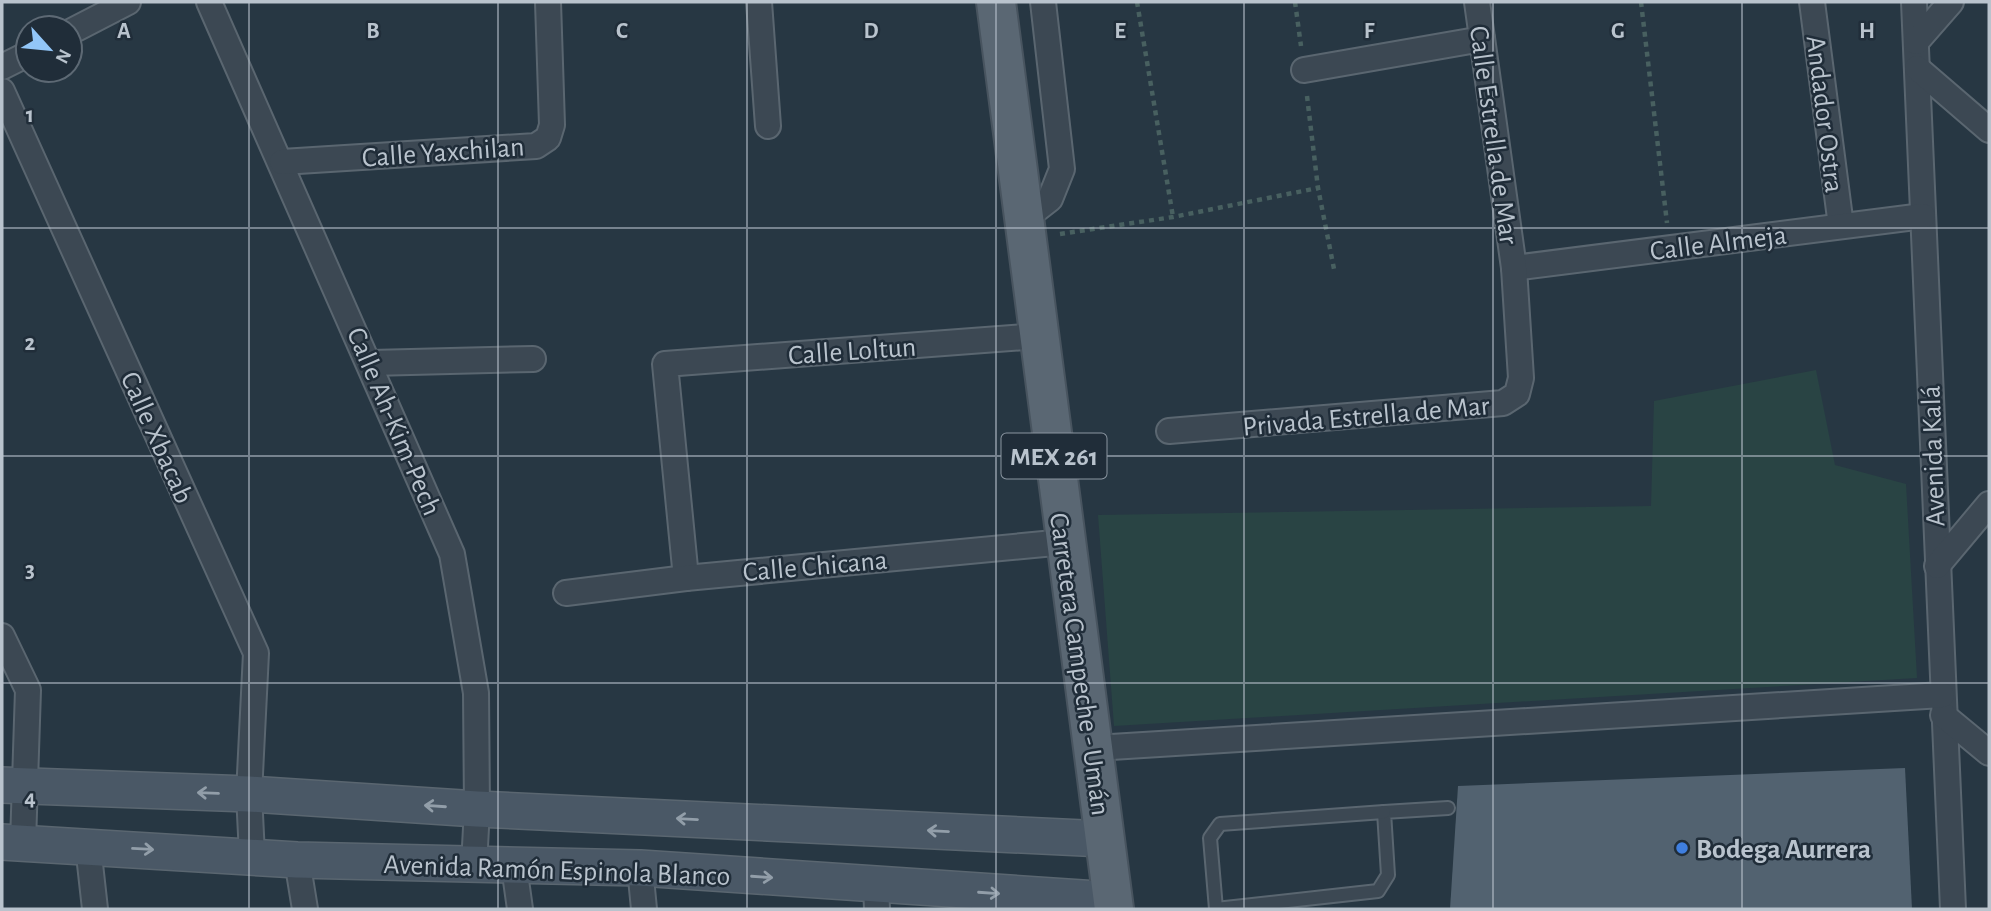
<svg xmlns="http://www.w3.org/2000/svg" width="1991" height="911" font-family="'Alegreya Sans',sans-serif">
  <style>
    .green { fill: #294444 }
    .building { fill: #526270 }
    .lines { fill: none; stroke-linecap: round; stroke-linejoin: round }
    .service-casing { stroke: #5a6670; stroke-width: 16 }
    .minor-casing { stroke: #5a6670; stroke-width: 28 }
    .secondary-casing { stroke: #5a6670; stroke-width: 38 }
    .primary-casing { stroke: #48545f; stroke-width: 42 }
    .path { stroke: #486060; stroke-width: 4.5; stroke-dasharray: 5 5; stroke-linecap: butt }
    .service { stroke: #3c4853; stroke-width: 12 }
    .minor { stroke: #3c4853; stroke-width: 24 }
    .secondary { stroke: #4a5866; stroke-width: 35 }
    .primary { stroke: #5a6773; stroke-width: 38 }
    .oneway { stroke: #929ea9 }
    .grid { fill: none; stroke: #b9c3cd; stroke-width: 2; stroke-opacity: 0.55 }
    .shop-dot { fill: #3f7fe0; stroke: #202d39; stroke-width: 2.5 }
    .labels { text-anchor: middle; stroke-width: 5; stroke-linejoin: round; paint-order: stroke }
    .shield { fill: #202d39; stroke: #8b96a1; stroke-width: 2 }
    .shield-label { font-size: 26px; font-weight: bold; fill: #b9c3cd }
    .street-label { font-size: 28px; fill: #b9c3cd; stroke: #202d39 }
    .poi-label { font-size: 28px; font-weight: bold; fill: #b9c3cd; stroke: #202d39; text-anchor: start }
    .grid-label { font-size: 23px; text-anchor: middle; font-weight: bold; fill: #b9c3cd; stroke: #202d39; stroke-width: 5; stroke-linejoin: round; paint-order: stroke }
  </style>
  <rect width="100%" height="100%" fill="#273743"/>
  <!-- green -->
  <polygon class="green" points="1816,370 1835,465 1906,484 1917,678 1114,726 1098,515 1651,506 1654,401"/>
  <!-- building -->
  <polygon class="building" points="1905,768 1912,909 1450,909 1458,786"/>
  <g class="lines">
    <!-- service casing -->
    <g class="service-casing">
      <g id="service">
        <polyline points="1216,909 1378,891 1388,875 1384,812 1448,808"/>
        <polyline points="1216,909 1210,838 1220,824 1384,812"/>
      </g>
    </g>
    <!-- minor casing -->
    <g class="minor-casing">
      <g id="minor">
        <polyline points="209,2 452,554 476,693 477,809 474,865"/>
        <polyline points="759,2 768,126"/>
        <polyline points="1812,2 1841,226"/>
        <polyline points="1914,2 1953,909"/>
        <polyline points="70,32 128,2"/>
        <polyline points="1916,42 1951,2"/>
        <polyline points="2,67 28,54"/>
        <polyline points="1917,68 1989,130"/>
        <polyline points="1304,70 1482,39"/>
        <polyline points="2,91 256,653 249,794 252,855"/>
        <polyline points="282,162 536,146 548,138 552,125 548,2"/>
        <polyline points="1023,220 1050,199 1062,169 1043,2"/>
        <polyline points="1514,268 1923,216"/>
        <polyline points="371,363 533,359"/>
        <polyline points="1169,431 1503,403 1517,394 1521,378 1514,268 1477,2"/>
        <polyline points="1937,566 1989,504"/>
        <polyline points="686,578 665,364 1038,336"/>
        <polyline points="566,593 686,578 1065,542"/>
        <polyline points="2,636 28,690 23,843"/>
        <polyline points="1943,715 1989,753"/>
        <polyline points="1095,748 1942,695"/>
        <polyline points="88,846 95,909"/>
        <polyline points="297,860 305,909"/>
        <polyline points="514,866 520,909"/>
        <polyline points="640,868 644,909"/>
        <polyline points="876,886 877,909"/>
      </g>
    </g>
    <!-- secondary casing -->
    <g class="secondary-casing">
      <g id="secondary">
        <polyline points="2,785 249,794 477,809 1104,839"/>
        <polyline points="2,842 297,860 640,868 1112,900"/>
      </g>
    </g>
    <!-- primary casing -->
    <g class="primary-casing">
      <polyline id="primary" points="996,2 1114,909"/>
    </g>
    <!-- path -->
    <g class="path">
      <polyline points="1137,2 1173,217"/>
      <polyline points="1295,2 1301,46"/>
      <polyline points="1641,2 1667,223"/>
      <polyline points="1307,96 1318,188 1334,269"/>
      <polyline points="1060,234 1173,217 1318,188"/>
    </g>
    <!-- service -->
    <use href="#service" class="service"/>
    <!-- minor -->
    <use href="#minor" class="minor"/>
    <!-- secondary -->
    <use href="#secondary" class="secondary"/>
    <!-- primary -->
    <use href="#primary" class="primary"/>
  </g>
  <!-- one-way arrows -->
  <defs><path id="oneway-shaft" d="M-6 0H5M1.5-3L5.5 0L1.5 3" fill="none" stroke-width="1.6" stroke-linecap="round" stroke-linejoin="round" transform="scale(1.75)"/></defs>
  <g class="oneway">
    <use href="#oneway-shaft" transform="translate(208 793) rotate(-178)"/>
    <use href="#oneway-shaft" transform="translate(435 806) rotate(-176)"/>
    <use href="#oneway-shaft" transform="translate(687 819) rotate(-177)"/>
    <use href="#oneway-shaft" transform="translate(938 831) rotate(-177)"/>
    <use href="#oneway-shaft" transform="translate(143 849) rotate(3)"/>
    <use href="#oneway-shaft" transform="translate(762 877) rotate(4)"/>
    <use href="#oneway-shaft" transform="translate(989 893) rotate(4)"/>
  </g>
  <!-- grid -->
  <path class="grid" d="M249,2V909M498,2V909M747,2V909M996,2V909M1244,2V909M1493,2V909M1742,2V909M2,228H1989M2,456H1989M2,683H1989"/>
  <!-- markers -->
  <circle class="shop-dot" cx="1682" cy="848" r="7"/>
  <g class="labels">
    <!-- shield labels -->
    <rect class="shield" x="1001.5" y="433.5" width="105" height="45" rx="5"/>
    <g class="shield-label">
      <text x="1054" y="465">MEX 261</text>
    </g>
    <!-- street labels -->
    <g class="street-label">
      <text transform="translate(1826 114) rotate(83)" y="10">Andador Ostra</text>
      <text transform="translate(1495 135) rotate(82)" y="10">Calle Estrella de Mar</text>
      <text transform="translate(443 151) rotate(-4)" y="10">Calle Yaxchilan</text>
      <text transform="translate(1718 242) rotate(-7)" y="10">Calle Almeja</text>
      <text transform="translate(852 350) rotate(-4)" y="10">Calle Loltun</text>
      <text transform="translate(1366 415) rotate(-5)" y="10">Privada Estrella de Mar</text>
      <text transform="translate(395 421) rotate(67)" y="10">Calle Ah-Kim-Pech</text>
      <text transform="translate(158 437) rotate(66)" y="10">Calle Xbacab</text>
      <text transform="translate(1932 456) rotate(-92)" y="10">Avenida Kalá</text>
      <text transform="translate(815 565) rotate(-5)" y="10">Calle Chicana</text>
      <text transform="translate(1081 664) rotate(82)" y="10">Carretera Campeche - Umán</text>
      <text transform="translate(557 869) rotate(2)" y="10">Avenida Ramón Espinola Blanco</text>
    </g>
    <!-- poi labels -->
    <g class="poi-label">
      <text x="1696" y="858">Bodega Aurrera</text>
    </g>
  </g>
  <g class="grid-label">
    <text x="124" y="38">A</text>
    <text x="373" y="38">B</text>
    <text x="622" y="38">C</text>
    <text x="871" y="38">D</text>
    <text x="1120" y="38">E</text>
    <text x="1369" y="38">F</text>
    <text x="1618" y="38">G</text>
    <text x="1867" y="38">H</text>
    <text x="30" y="122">1</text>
    <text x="30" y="350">2</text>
    <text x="30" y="577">3</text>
    <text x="30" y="805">4</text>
  </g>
  <!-- border -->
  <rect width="1991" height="911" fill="none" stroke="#b9c3cd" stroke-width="7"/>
  <!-- north arrow -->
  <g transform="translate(49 49) rotate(117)"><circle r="33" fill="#202d39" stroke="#5d6974" stroke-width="2"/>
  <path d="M0-5L12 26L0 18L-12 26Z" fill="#92c6f8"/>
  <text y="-10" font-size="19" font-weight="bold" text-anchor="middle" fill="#b9c3cd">N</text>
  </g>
</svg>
